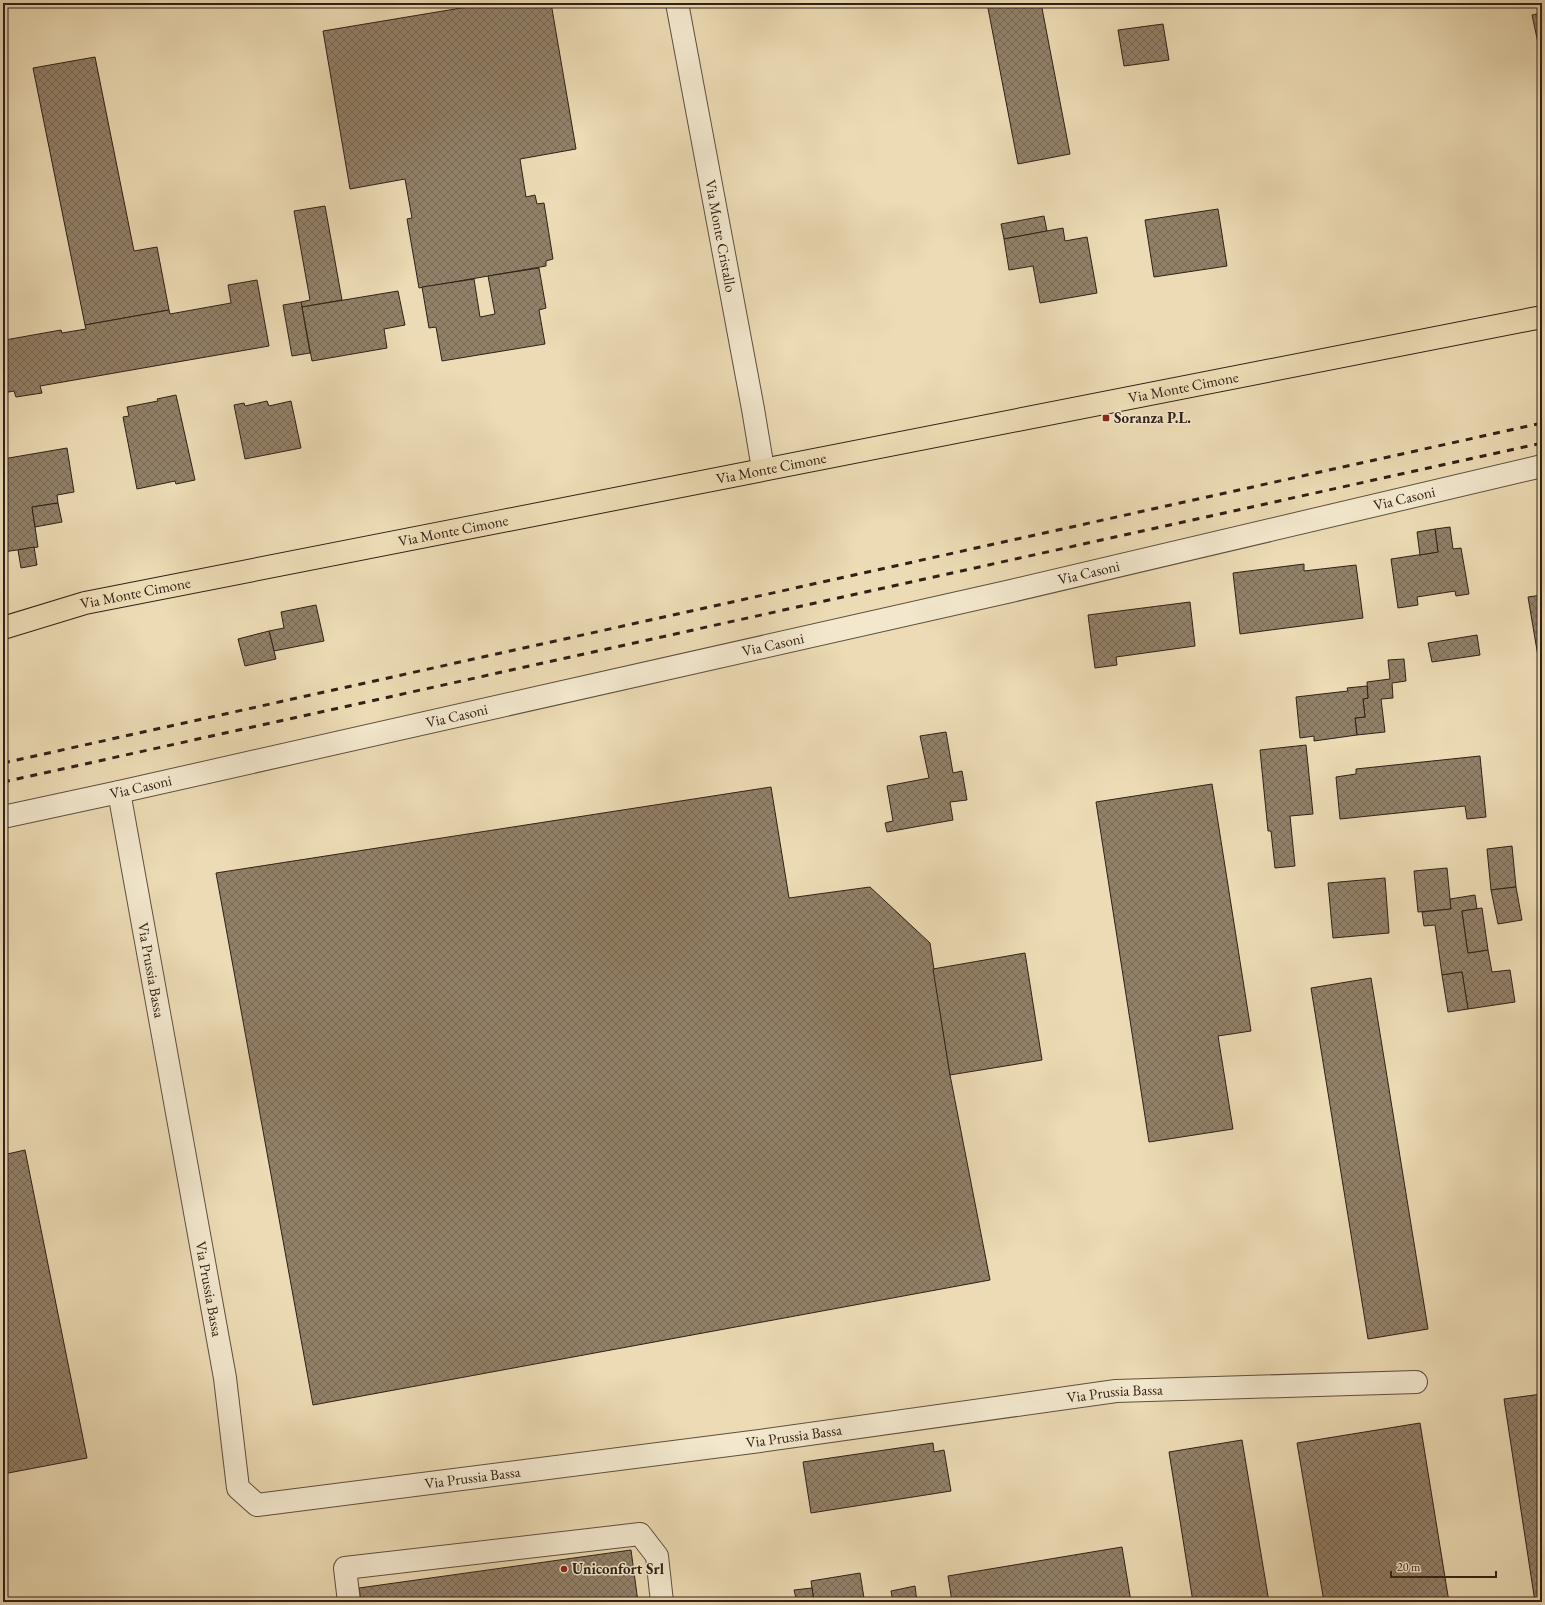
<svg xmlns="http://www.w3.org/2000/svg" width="1545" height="1605" font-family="'EB Garamond',serif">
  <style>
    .building { fill: url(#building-cross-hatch); stroke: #302017 }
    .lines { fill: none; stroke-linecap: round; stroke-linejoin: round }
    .minor-casing { stroke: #5f4f3e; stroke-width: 24 }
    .major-casing { stroke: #302017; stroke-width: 24 }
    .minor { stroke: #f3e8ce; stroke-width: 22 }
    .major { stroke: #ecdbb4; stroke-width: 22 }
    .rail { stroke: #302017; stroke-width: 3; stroke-dasharray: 7 7; stroke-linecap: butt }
    .poi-dot { fill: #8f2418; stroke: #f3e8ce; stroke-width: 1.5 }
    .labels { text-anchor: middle; stroke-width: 3; stroke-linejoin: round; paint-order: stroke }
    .street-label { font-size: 15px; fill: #302017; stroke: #f3e8ce }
    .poi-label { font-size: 15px; font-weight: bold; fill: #302017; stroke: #f3e8ce; text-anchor: start }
  </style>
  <defs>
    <pattern id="building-cross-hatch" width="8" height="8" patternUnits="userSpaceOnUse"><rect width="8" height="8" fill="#928169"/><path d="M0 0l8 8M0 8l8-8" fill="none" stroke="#786955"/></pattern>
  </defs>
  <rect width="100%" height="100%" fill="#ecdbb4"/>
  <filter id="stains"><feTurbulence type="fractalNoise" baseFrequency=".005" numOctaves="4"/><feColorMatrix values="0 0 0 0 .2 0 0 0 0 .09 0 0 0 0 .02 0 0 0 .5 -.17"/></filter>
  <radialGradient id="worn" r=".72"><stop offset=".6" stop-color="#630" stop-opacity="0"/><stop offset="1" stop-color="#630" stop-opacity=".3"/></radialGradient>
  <!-- building -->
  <g class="building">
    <polygon points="491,3 551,3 576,149 520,159 526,197 535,195 537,204 544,203 553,259 546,261 546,266 419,288 407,219 412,218 405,179 350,189 323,31"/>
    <polygon points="987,3 1041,3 1070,154 1018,164"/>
    <polygon points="1542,13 1542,42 1538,43 1532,15"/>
    <polygon points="1163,24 1169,60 1124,66 1118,30"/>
    <polygon points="1542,45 1542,61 1541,61 1538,46"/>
    <polygon points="95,57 134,251 157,247 169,310 85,325 33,68"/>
    <polygon points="325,206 342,300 302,307 301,302 310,300 294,211"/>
    <polygon points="1218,209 1227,266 1154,277 1145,220"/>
    <polygon points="1044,216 1047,231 1004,239 1001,224"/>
    <polygon points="1063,228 1065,241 1087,237 1097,293 1040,303 1033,266 1009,270 1004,239"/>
    <polygon points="539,268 546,308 539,310 545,344 442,361 436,327 429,328 422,287 474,279 480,317 495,314 488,276"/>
    <polygon points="257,280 269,346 40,386 42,393 16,397 14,391 3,393 3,337 5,340 61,330 62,333 86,329 85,325 169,310 170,314 231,303 228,285"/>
    <polygon points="398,291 405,325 384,329 387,348 312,361 302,307"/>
    <polygon points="301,302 310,353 292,356 283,305"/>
    <polygon points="176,395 195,480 176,484 175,481 137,489 123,417 129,416 127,407 158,401 157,399"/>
    <polygon points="267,401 269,406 291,401 301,448 245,459 234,405 244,403 245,406"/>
    <polygon points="67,448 74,492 57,495 58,503 32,507 38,547 3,552 3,459"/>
    <polygon points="58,503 62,522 35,527 32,507"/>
    <polygon points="1450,527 1453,549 1461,548 1469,594 1456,596 1455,591 1417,597 1418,605 1398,608 1391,559 1438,552 1435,529"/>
    <polygon points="1435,529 1438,552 1420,555 1417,532"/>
    <polygon points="34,547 37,565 21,568 18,550"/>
    <polygon points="1304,564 1304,571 1356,565 1363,618 1240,634 1233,573"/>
    <polygon points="1542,595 1542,680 1528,597"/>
    <polygon points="1190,602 1195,646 1116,657 1117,665 1095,668 1088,615"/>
    <polygon points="316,605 324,641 274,651 269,631 284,628 281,612"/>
    <polygon points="269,631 276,659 245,666 238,639"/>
    <polygon points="1477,635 1480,655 1432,662 1428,643"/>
    <polygon points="1404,659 1406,681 1392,683 1393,698 1381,699 1385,732 1357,735 1355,718 1365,717 1363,699 1368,698 1367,682 1390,679 1388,660"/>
    <polygon points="1367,686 1368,698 1363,699 1365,717 1355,718 1357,735 1314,741 1314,736 1300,738 1296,697 1348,691 1347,688"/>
    <polygon points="946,732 953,773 962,771 967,800 950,802 953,820 887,832 885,823 893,821 887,786 929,778 920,736"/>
    <polygon points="1306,745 1313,814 1290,816 1295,866 1275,868 1271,831 1268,831 1260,750"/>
    <polygon points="1480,756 1486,817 1467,819 1465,806 1340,819 1336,777 1356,774 1356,769"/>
    <polygon points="1212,784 1251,1031 1218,1036 1233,1129 1149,1142 1096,802"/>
    <polygon points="771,787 789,898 870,887 930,943 950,1075 990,1280 313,1405 216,873"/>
    <polygon points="1512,846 1516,887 1491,890 1487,849"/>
    <polygon points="1447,868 1451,909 1418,912 1414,871"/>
    <polygon points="1385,878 1389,933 1333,938 1328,883"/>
    <polygon points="1516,887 1522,920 1498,924 1491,890"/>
    <polygon points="1475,895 1477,909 1462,911 1468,953 1488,950 1492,972 1510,970 1515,1002 1468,1009 1462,972 1442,975 1435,925 1424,926 1422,912 1451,909 1450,899"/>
    <polygon points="1482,908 1488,950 1468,953 1462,911"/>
    <polygon points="1025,953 1042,1060 950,1075 933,969"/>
    <polygon points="1462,972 1468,1009 1448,1012 1442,975"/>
    <polygon points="1371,978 1428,1329 1368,1339 1311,988"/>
    <polygon points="25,1150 87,1458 3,1474 3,1155"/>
    <polygon points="1542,1394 1542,1602 1535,1602 1504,1399"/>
    <polygon points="1420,1423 1449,1602 1324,1602 1297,1443"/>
    <polygon points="1242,1440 1269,1602 1193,1602 1169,1452"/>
    <polygon points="933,1443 934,1452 944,1450 951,1491 811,1513 803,1462"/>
    <polygon points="1122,1547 1131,1602 952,1602 948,1576"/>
    <polygon points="631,1550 638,1602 361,1602 359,1588"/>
    <polygon points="860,1573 864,1598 835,1602 814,1602 811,1581"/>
    <polygon points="915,1586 917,1602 893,1602 891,1591"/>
    <polygon points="812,1588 814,1602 797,1602 794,1590"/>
  </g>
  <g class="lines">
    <!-- minor casing -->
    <g class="minor-casing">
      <g id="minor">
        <path id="s1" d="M677,3L753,409L763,469"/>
        <path id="s2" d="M119,792L225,1378L238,1488L257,1505L760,1441L1116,1391L1416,1382"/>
        <path id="s3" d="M3,817L119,792L1011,591L1542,466"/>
        <polyline points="349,1602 345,1568 640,1534 657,1556 662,1602"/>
      </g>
    </g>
    <!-- major casing -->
    <g class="major-casing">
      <g id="major">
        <path id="s4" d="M3,628L85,603L1542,317"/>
      </g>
    </g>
    <!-- minor -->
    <use href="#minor" class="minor"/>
    <!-- major -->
    <use href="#major" class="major"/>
    <!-- rail -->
    <g class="rail">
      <polyline points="3,763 1542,423"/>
      <polyline points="3,782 1542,443"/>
    </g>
  </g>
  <!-- markers -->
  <g class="poi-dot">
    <rect x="1102" y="414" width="8" height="8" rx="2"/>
    <circle cx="564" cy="1569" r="4"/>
  </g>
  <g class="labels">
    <!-- street labels -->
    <g class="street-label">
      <text dy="5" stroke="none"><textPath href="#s1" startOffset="237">Via Monte Cristallo</textPath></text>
      <text dy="5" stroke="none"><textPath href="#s4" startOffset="1205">Via Monte Cimone</textPath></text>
      <text dy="5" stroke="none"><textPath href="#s4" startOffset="785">Via Monte Cimone</textPath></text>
      <text dy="5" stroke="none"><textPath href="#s3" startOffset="1437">Via Casoni</textPath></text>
      <text dy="5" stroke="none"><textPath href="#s4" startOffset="461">Via Monte Cimone</textPath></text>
      <text dy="5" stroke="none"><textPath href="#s3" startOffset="1113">Via Casoni</textPath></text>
      <text dy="5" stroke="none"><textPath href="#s4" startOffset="137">Via Monte Cimone</textPath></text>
      <text dy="5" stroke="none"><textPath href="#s3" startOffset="789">Via Casoni</textPath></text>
      <text dy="5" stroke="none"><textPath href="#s3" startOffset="465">Via Casoni</textPath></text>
      <text dy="5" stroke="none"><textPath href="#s3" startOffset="141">Via Casoni</textPath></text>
      <text dy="5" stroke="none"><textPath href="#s2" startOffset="181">Via Prussia Bassa</textPath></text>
      <text dy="5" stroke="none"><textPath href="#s2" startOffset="505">Via Prussia Bassa</textPath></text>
      <text dy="5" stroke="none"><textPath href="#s2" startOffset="1597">Via Prussia Bassa</textPath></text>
      <text dy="5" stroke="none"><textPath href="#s2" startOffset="1273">Via Prussia Bassa</textPath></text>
      <text dy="5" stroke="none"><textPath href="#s2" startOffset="949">Via Prussia Bassa</textPath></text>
    </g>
    <!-- poi labels -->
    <g class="poi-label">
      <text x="1114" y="423">Soranza P.L.</text>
      <text x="572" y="1574">Uniconfort Srl</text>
    </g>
  </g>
  <!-- margin -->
  <rect width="1545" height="1605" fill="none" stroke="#ecdbb4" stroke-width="16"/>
  <rect x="4" y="4" width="1537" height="1597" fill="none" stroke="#302017" stroke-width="2"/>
  <rect x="8" y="8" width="1529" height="1589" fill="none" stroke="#302017"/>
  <!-- scale -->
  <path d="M1391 1571v6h105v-6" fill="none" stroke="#302017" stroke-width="2"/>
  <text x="1397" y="1571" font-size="12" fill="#302017" stroke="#f3e8ce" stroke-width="3" paint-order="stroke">20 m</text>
  <rect width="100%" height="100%" filter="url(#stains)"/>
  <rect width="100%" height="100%" fill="url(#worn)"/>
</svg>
